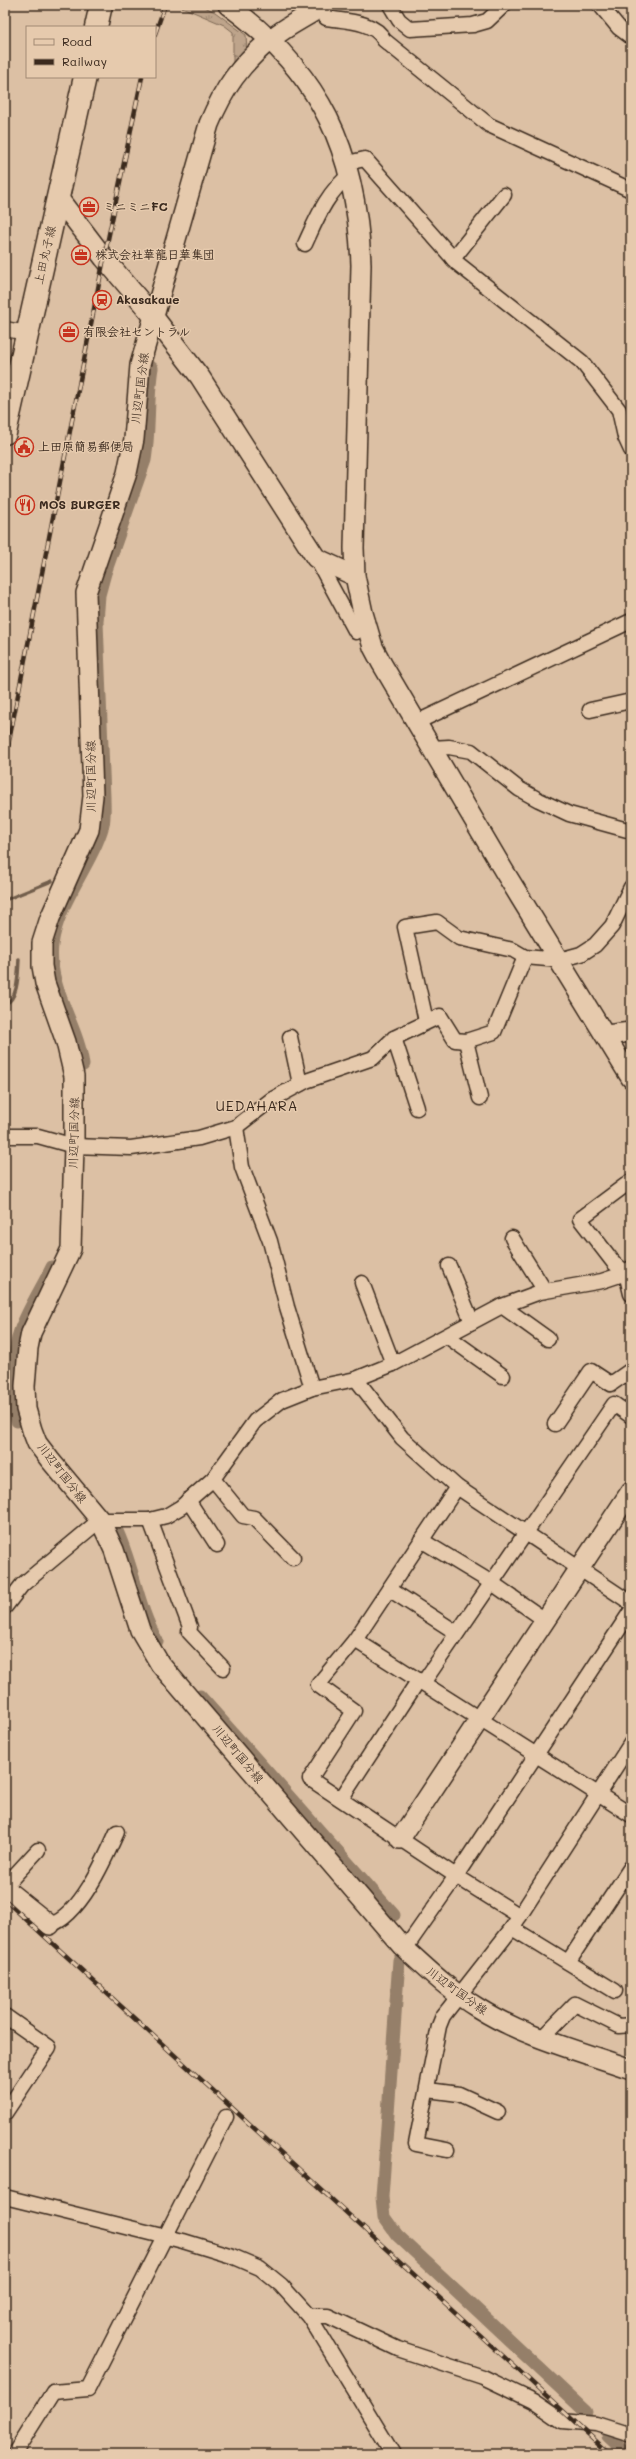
<svg xmlns="http://www.w3.org/2000/svg" width="636" height="2459" font-family="Mali,'Klee One',sans-serif">
  <style>
    .grass { fill: url(#grass-tufts); stroke: #7c6754 }
    .lines { fill: none; stroke-linecap: round; stroke-linejoin: round }
    .stream { stroke: #715d4b; stroke-width: 3.5 }
    .canal { stroke: #957f69; stroke-width: 13 }
    .street-casing { stroke: #3b2a1e; stroke-width: 17 }
    .secondary-casing { stroke: #3b2a1e; stroke-width: 22 }
    .primary-casing { stroke: #3b2a1e; stroke-width: 25 }
    .street { stroke: #e6caad; stroke-width: 14 }
    .secondary { stroke: #e6caad; stroke-width: 19 }
    .primary { stroke: #e6caad; stroke-width: 22 }
    .rail-casing { stroke: #3b2a1e; stroke-width: 4.5 }
    .rail { stroke: #e6caad; stroke-width: 3; stroke-dasharray: 9; stroke-linecap: butt }
    .labels { text-anchor: middle; stroke-width: 3; stroke-linejoin: round; paint-order: stroke }
    .poi-label { font-size: 12px; font-weight: bold; fill: #3b2a1e; stroke: #e6caad; text-anchor: start }
    .street-label { font-size: 12px; fill: #3b2a1e; stroke: #e6caad }
    .quarter-label { font-size: 14px; letter-spacing: 1px; fill: #3b2a1e; stroke: #e6caad }
  </style>
  <defs>
    <pattern id="grass-tufts" width="24" height="20" patternUnits="userSpaceOnUse"><rect width="24" height="20" fill="#bea48b"/><path d="M3 7l-1-3M5 7V3M7 7l1-3M15 17l-1-3M17 17v-4M19 17l1-3" fill="none" stroke="#9c8671"/></pattern>
  </defs>
  <rect width="100%" height="100%" fill="#dcc0a4"/>
  <filter id="ink" filterUnits="userSpaceOnUse"><feTurbulence type="fractalNoise" baseFrequency=".025" numOctaves="2"/><feDisplacementMap in="SourceGraphic" scale="8" xChannelSelector="R" yChannelSelector="G"/><feConvolveMatrix kernelMatrix="1 2 1 2 8 2 1 2 1" color-interpolation-filters="sRGB"/></filter>
  <g filter="url(#ink)">
    <!-- grass -->
    <polygon class="grass" points="177,5 201,5 215,12 246,35 247,50 233,69 233,32 224,25"/>
    <g class="lines">
      <!-- stream -->
      <g class="stream">
        <polyline points="5,900 52,881"/>
        <path d="M5,1004C19,999 18,971 19,959"/>
      </g>
      <!-- canal -->
      <g class="canal">
        <path d="M83,1065C78,1024 47,989 52,945C57,903 92,865 103,825C105,816 104,806 104,797L97,622L99,595L105,573L145,460C150,429 147,398 152,368"/>
        <path d="M17,1421C12,1400 13,1350 20,1331C28,1309 42,1288 52,1267"/>
        <path d="M115,1527C133,1563 137,1606 157,1641"/>
        <polyline points="200,1696 394,1915"/>
        <polyline points="399,1960 382,2197 384,2217 397,2235 586,2412"/>
        <polyline points="608,2436 627,2454"/>
      </g>
      <!-- street casing -->
      <g class="street-casing">
        <g id="street">
          <polyline points="390,5 399,20 410,29 473,25 487,21 504,5"/>
          <polyline points="600,5 619,28 631,37"/>
          <path d="M326,18C345,21 375,21 384,40L489,125L631,190"/>
          <polyline points="347,163 365,159 457,263 582,362 619,410 625,437 631,450"/>
          <path d="M305,244C317,218 327,192 350,175"/>
          <polyline points="453,259 504,195"/>
          <polyline points="5,329 27,333"/>
          <polyline points="316,558 356,632"/>
          <polyline points="590,710 631,701"/>
          <polyline points="415,723 631,621"/>
          <polyline points="431,748 449,747 471,751 519,789 539,800 569,814 631,831"/>
          <polyline points="426,1021 405,927 437,922 459,938 513,950 525,957 559,960 581,954 595,945 612,926 631,887"/>
          <polyline points="290,1037 300,1084"/>
          <polyline points="394,1038 417,1108"/>
          <polyline points="466,1041 480,1098"/>
          <polyline points="236,1127 242,1167 270,1241 287,1307 312,1388"/>
          <polyline points="5,1136 38,1136 74,1146 131,1148 199,1138 236,1127 271,1100 306,1081 373,1058 394,1038 440,1016 455,1040 466,1041 494,1032 525,957"/>
          <polyline points="631,1181 580,1219 614,1263 626,1273 631,1294"/>
          <polyline points="512,1238 545,1291"/>
          <polyline points="449,1266 472,1322"/>
          <polyline points="362,1283 393,1364"/>
          <polyline points="502,1306 548,1339"/>
          <polyline points="447,1336 503,1376"/>
          <polyline points="356,1379 402,1438 457,1487 631,1603"/>
          <polyline points="555,1424 591,1371 611,1384 631,1370"/>
          <polyline points="213,1479 243,1516 254,1518 293,1558"/>
          <polyline points="457,1487 355,1640 318,1685 354,1711 310,1779 456,1876 520,1916"/>
          <polyline points="188,1500 217,1545"/>
          <polyline points="150,1520 190,1627 189,1632 223,1668"/>
          <polyline points="421,1540 492,1583 545,1620"/>
          <polyline points="389,1589 457,1633"/>
          <polyline points="5,1607 22,1585 100,1520 150,1520 166,1516 181,1507 213,1479 255,1421 282,1400 312,1388 356,1379 393,1364 502,1306 540,1292 602,1281 626,1273 631,1268"/>
          <polyline points="355,1640 631,1815"/>
          <polyline points="423,1683 614,1404 631,1416"/>
          <polyline points="341,1799 418,1681"/>
          <polyline points="5,1886 38,1850"/>
          <path d="M50,1925C80,1916 105,1859 117,1832"/>
          <polyline points="512,1928 615,1991"/>
          <polyline points="405,1949 456,1876 631,1611"/>
          <polyline points="568,1962 631,1867"/>
          <polyline points="5,2016 49,2047 5,2113"/>
          <polyline points="542,2038 575,2004 619,2026 631,2025"/>
          <polyline points="428,2090 459,2094 498,2112"/>
          <polyline points="447,2150 416,2144 439,2026 443,2016 512,1928 631,1743"/>
          <polyline points="5,2197 183,2241 232,2256 260,2268 281,2285 309,2316 393,2454"/>
          <polyline points="309,2316 328,2316 398,2349 483,2377 533,2401 562,2421 596,2424 631,2435"/>
          <polyline points="14,2454 53,2392 88,2389 226,2117"/>
        </g>
      </g>
      <!-- secondary casing -->
      <g class="secondary-casing">
        <g id="secondary">
          <path d="M228,5C321,73 357,151 361,265L354,548L355,576L363,613L373,647L382,664L504,871L631,1078"/>
          <path d="M324,5C307,17 286,26 270,40C240,65 224,88 209,124L140,365L134,439L127,473L86,593L93,796L89,830L50,918L42,943V966L45,983L66,1042L74,1076V1146L71,1249L31,1333L28,1348L25,1386L26,1409L32,1430L37,1443L50,1460L100,1520L114,1550L140,1630L160,1664L402,1946C426,1968 450,1991 478,2008C524,2037 580,2051 631,2069"/>
          <polyline points="59,199 104,258 153,316 200,377 316,558 355,576"/>
          <polyline points="606,1035 631,1032"/>
          <polyline points="400,1839 631,1491"/>
          <polyline points="5,1889 50,1925"/>
        </g>
      </g>
      <!-- primary casing -->
      <g class="primary-casing">
        <g id="primary">
          <polyline points="96,27 101,5"/>
          <polyline points="5,433 85,77"/>
        </g>
      </g>
      <!-- street -->
      <use href="#street" class="street"/>
      <!-- secondary -->
      <use href="#secondary" class="secondary"/>
      <!-- primary -->
      <use href="#primary" class="primary"/>
      <!-- rail casing -->
      <g class="rail-casing">
        <g id="rail">
          <polyline points="155,34 165,5"/>
          <polyline points="5,761 104,258 142,77"/>
          <polyline points="5,1900 610,2454"/>
        </g>
      </g>
      <!-- rail -->
      <use href="#rail" class="rail"/>
    </g>
  </g>
  <!-- icons -->
  <defs>
    <g id="office-ring" transform="scale(1)"><circle r="9.5" fill="#e6caad" stroke="#c8321e" stroke-width="1.5"/><path d="M-6-3h4V-5.5h4V-3h4V5H-6ZM-1-4.5V-3h2v-1.5ZM-6 0V1H6V0Z" fill="#c8321e"/></g>
    <g id="station-ring" transform="scale(1)"><circle r="9.5" fill="#e6caad" stroke="#c8321e" stroke-width="1.5"/><path d="M-3-6H3Q5-6 5-4V2Q5 4 3 4L4.5 6H3L1.5 4h-3L-3 6H-4.5L-3 4Q-5 4-5 2V-4Q-5-6-3-6ZM-3.5-4v3h7v-3ZM-3.5 1v1.5H-2V1ZM2 1v1.5H3.5V1Z" fill="#c8321e"/></g>
    <g id="civic-ring" transform="scale(1)"><circle r="9.5" fill="#e6caad" stroke="#c8321e" stroke-width="1.5"/><path d="M-.6-6.5H3V-4.5H.6V-3L4-1V1h2V6H-6V1h2V-1L-.6-3ZM-1.2 2.5V6h2.4V2.5Z" fill="#c8321e"/></g>
    <g id="restaurant-ring" transform="scale(1)"><circle r="9.5" fill="#e6caad" stroke="#c8321e" stroke-width="1.5"/><path d="M-5-6h1v4h1v-4h1v4h1v-4h1v5L-1.5 .5V6h-2V.5L-5-1ZM5-6V6H3V1.5H1.5Q1.5-4 5-6Z" fill="#c8321e"/></g>
  </defs>
  <g fill-rule="evenodd">
    <use href="#office-ring" x="89" y="207"/>
    <use href="#office-ring" x="81" y="255"/>
    <use href="#station-ring" x="102" y="300"/>
    <use href="#office-ring" x="69" y="332"/>
    <use href="#civic-ring" x="24" y="447"/>
    <use href="#restaurant-ring" x="25" y="505"/>
  </g>
  <g class="labels">
    <!-- poi labels -->
    <g class="poi-label">
      <text x="103" y="211">ミニミニFC</text>
      <text x="95" y="259">株式会社華龍日華集団</text>
      <text x="116" y="304">Akasakaue</text>
      <text x="83" y="336">有限会社セントラル</text>
      <text x="38" y="451">上田原簡易郵便局</text>
      <text x="39" y="509">MOS BURGER</text>
    </g>
    <!-- street labels -->
    <g class="street-label">
      <text transform="translate(45 255) rotate(-77)" y="4">上田丸子線</text>
      <text transform="translate(140 388) rotate(-83)" y="4">川辺町国分線</text>
      <text transform="translate(91 776) rotate(-90)" y="4">川辺町国分線</text>
      <text transform="translate(74 1133) rotate(-89)" y="4">川辺町国分線</text>
      <text transform="translate(62 1473) rotate(52)" y="4">川辺町国分線</text>
      <text transform="translate(238 1754) rotate(50)" y="4">川辺町国分線</text>
      <text transform="translate(457 1991) rotate(36)" y="4">川辺町国分線</text>
    </g>
    <!-- quarter labels -->
    <g class="quarter-label">
      <text x="257" y="1111">UEDAHARA</text>
    </g>
  </g>
  <!-- margin -->
  <rect width="636" height="2459" fill="none" stroke="#e6caad" stroke-width="20"/>
  <rect x="10" y="10" width="616" height="2439" fill="none" stroke="#3b2a1e" stroke-width="1.5" filter="url(#ink)"/>
  <!-- legend -->
  <rect x="26" y="26" width="130" height="52" fill="#e6caad" stroke="#a28a74"/>
  <rect x="34" y="39" width="20" height="6" fill="#e6caad" stroke="#a28a74"/>
  <text x="62" y="46" font-size="12" fill="#3b2a1e">Road</text>
  <rect x="34" y="59" width="20" height="6" fill="#3b2a1e" stroke="#a28a74"/>
  <text x="62" y="66" font-size="12" fill="#3b2a1e">Railway</text>
</svg>
